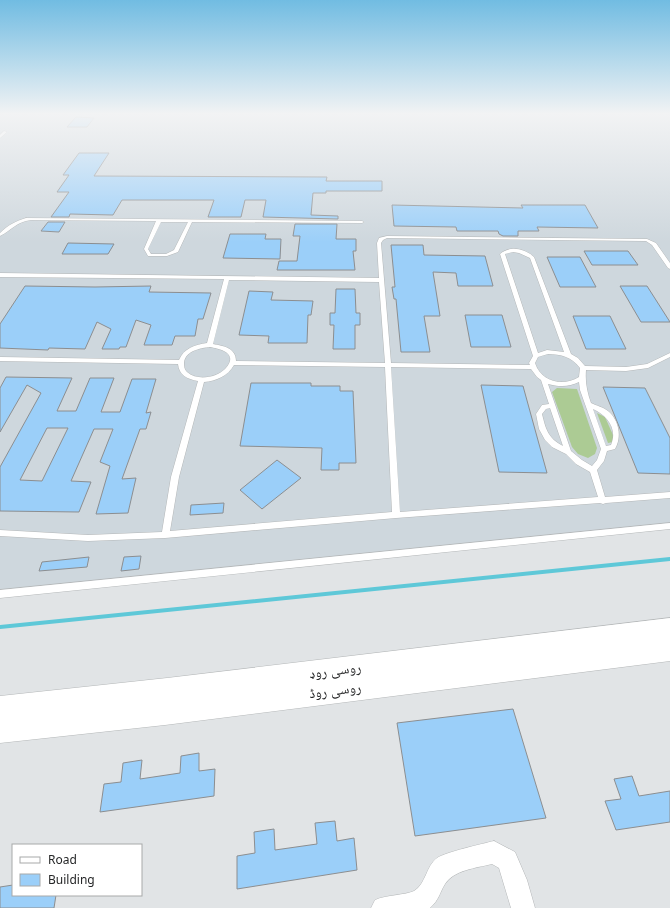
<svg xmlns="http://www.w3.org/2000/svg" width="670" height="908" font-family="'Noto Sans','Noto Naskh Arabic',sans-serif">
  <style>
    .built { fill: #ced7dd }
    .green { fill: #accb94 }
    .lines { fill: none; stroke-linecap: round; stroke-linejoin: round }
    .stream { stroke: #5ec8d8; stroke-width: 4 }
    .building { fill: #9bcff9; stroke: #8c8e90; fill-rule: evenodd }
    .service-casing { stroke: #b4b7b8; stroke-width: 1 }
    .minor-casing { stroke: #b4b7b8; stroke-width: 1 }
    .secondary-casing { stroke: #b4b7b8; stroke-width: 1 }
    .service { fill: #fff; fill-rule: evenodd }
    .minor { fill: #fff; fill-rule: evenodd }
    .secondary { fill: #fff; fill-rule: evenodd }
    .labels { text-anchor: middle; stroke-width: 3; stroke-linejoin: round; paint-order: stroke }
    .near-street-label { font-size: 14px; fill: #262728; stroke: #fff }
  </style>
  <rect width="100%" height="100%" fill="#e1e4e6"/>
  <!-- built -->
  <polygon class="built" points="0,114 670,114 670,529 0,598"/>
  <!-- green -->
  <g class="green">
    <polygon points="557,388 577,389 597,448 595,454 588,458 578,454 572,447 552,392"/>
    <polygon points="597,413 605,417 613,435 613,442 608,443"/>
  </g>
  <g class="lines">
    <!-- stream -->
    <polyline class="stream" points="0,627 670,559"/>
  </g>
  <!-- building -->
  <g class="building">
    <polygon points="76,117 94,118 87,127 67,127"/>
    <polygon points="79,153 109,153 94,176 327,177 326,181 382,181 382,191 326,191 326,193 313,193 311,215 338,216 338,219 263,217 266,200 245,200 241,217 208,217 214,200 122,200 113,215 70,214 69,217 51,217 69,192 57,192 69,175 63,175"/>
    <polygon points="392,205 523,208 521,205 585,205 598,228 537,227 539,231 518,231 518,236 503,236 499,234 498,231 457,231 456,227 394,226"/>
    <polygon points="48,222 65,222 59,232 41,231"/>
    <polygon points="295,224 337,224 336,239 356,239 356,251 353,251 355,270 277,270 279,261 297,261 300,236 293,236"/>
    <polygon points="230,234 266,234 265,239 281,239 280,259 223,258"/>
    <polygon points="68,243 114,244 108,254 62,254"/>
    <polygon points="391,245 423,245 424,255 485,256 493,286 458,286 456,273 433,272 440,316 424,316 430,352 401,352 396,299 394,299 392,287 395,287"/>
    <polygon points="584,251 628,251 638,265 592,265"/>
    <polygon points="547,257 580,257 596,287 560,287"/>
    <polygon points="25,286 95,287 151,286 149,292 211,293 203,319 198,319 195,336 175,336 172,345 144,345 151,325 136,320 126,347 120,347 119,349 102,349 111,329 97,322 85,349 49,348 48,350 0,348 0,324"/>
    <polygon points="620,286 647,286 670,322 641,322"/>
    <polygon points="336,289 355,289 356,313 360,313 360,325 355,325 355,349 333,349 334,325 330,325 330,313 335,313"/>
    <polygon points="249,291 273,292 271,300 313,301 311,315 308,315 307,343 268,343 269,336 239,335"/>
    <polygon points="465,315 502,315 511,347 471,347"/>
    <polygon points="573,316 610,316 626,349 586,349"/>
    <path d="M6,377L72,378L57,411H76L90,378H114L101,412H120L132,379H156L146,413L151,412L146,429H140L122,479L136,478L128,513L96,514L110,466L100,462L113,429H94L71,481L91,482L79,512L0,511V467L41,393L27,385L0,432V388ZM47,428H68L42,481L20,480Z"/>
    <polygon points="251,383 311,383 311,386 340,386 340,391 353,391 356,463 339,463 339,470 321,470 322,448 240,446"/>
    <polygon points="481,385 523,386 547,473 499,472"/>
    <polygon points="603,387 645,388 670,438 670,474 638,473"/>
    <polygon points="277,460 301,478 262,509 240,490"/>
    <polygon points="224,503 223,513 190,515 191,505"/>
    <polygon points="141,556 139,569 121,571 124,557"/>
    <polygon points="89,557 87,567 39,571 42,562"/>
    <polygon points="513,709 546,818 415,836 397,723"/>
    <polygon points="199,753 199,771 215,769 214,796 100,812 104,784 121,782 123,763 142,760 140,779 180,773 181,756"/>
    <polygon points="632,776 639,796 670,791 670,822 616,830 605,801 621,799 614,779"/>
    <polygon points="335,821 337,841 354,838 357,870 237,889 237,856 255,853 254,832 274,829 275,850 317,844 315,823"/>
    <polygon points="13,885 13,895 56,895 54,908 0,908 0,887"/>
  </g>
  <g class="lines">
    <!-- service casing -->
    <g class="service-casing">
      <g id="service">
        <polygon points="4,131 7,132 0,138 0,135"/>
        <path d="M26,218L362,221L364,222L362,223L192,222L178,252L167,256H148L144,249L156,221L31,220C16,222 12,230 0,236V233C8,225 16,221 26,218ZM161,222H188L174,250L166,254H151L148,249Z"/>
        <path d="M387,236L647,239L656,243L670,263V269L668,268L652,245L646,241L387,238L383,240L381,243L391,363L530,365L529,363L533,356L500,254C510,245 525,249 534,257L571,354L578,358L585,366L626,367L647,364L670,353V357L648,368L626,371L586,370C585,382 587,392 591,403C597,406 603,407 608,411C619,420 622,437 615,449L607,451L604,461L597,470L605,497L670,492V498L606,503L603,504L600,503L396,518L165,538L88,541L0,536V530L88,535L162,532L171,477L198,381C187,379 179,375 178,364L0,361V357L179,360C184,348 195,345 207,343L224,279L0,277V273L379,278L377,243L379,238ZM513,252L519,253L530,258L564,352L547,350L538,353L505,254ZM229,280L379,282L385,363L236,361C236,348 224,346 213,344ZM210,347C222,349 239,354 225,369C216,378 197,381 187,372C185,370 184,368 184,364C184,351 200,348 210,347ZM548,354C561,354 572,357 580,368L579,377C563,387 541,382 535,363L538,357ZM234,365L385,367L392,512L170,531L179,477L204,382C216,381 228,376 234,365ZM391,367L531,369L537,377L541,380L549,404L542,405L536,414L539,429L545,440L552,447L566,454L576,464L590,472L598,497L400,512ZM579,382L580,390L601,449L597,460L592,466L582,460L571,451L548,384C559,387 569,387 579,382ZM550,408L563,446C548,438 546,430 542,414L546,409ZM593,409C607,415 618,429 611,445L606,446Z"/>
        <polygon points="670,523 670,529 0,598 0,590"/>
      </g>
    </g>
    <!-- minor casing -->
    <g class="minor-casing">
      <path id="minor" d="M494,841L515,852L527,880L535,908H511L499,868L492,864C476,868 454,870 445,884C439,894 439,900 430,908H371L375,900C386,895 406,895 414,891C426,884 426,866 437,858C446,852 482,844 494,841Z"/>
    </g>
    <!-- secondary casing -->
    <g class="secondary-casing">
      <polygon id="secondary" points="670,618 670,661 165,725 0,743 0,696 167,678"/>
    </g>
    <!-- service -->
    <use href="#service" class="service"/>
    <!-- minor -->
    <use href="#minor" class="minor"/>
    <!-- secondary -->
    <use href="#secondary" class="secondary"/>
  </g>
  <!-- sky -->
  <linearGradient id="sky" x2="0" y2="1"><stop stop-color="#71bce2"/><stop offset="0.47" stop-color="#f2f3f4"/><stop offset="1" stop-color="#f2f3f4" stop-opacity="0"/></linearGradient>
  <rect width="670" height="242" fill="url(#sky)"/>
  <g class="labels">
    <!-- near-street labels -->
    <g class="near-street-label">
      <text transform="translate(335 670) rotate(-7)" y="5">روسی روډ</text>
      <text transform="translate(335 690) rotate(-7)" y="5">روسی روڈ</text>
    </g>
  </g>
  <!-- legend -->
  <rect x="12" y="844" width="130" height="52" fill="#ffffff" stroke="#a8a9a9"/>
  <rect x="20" y="857" width="20" height="6" fill="#ffffff" stroke="#a8a9a9"/>
  <text x="48" y="864" font-size="12" fill="#262728">Road</text>
  <rect x="20" y="874" width="20" height="12" fill="#9bcff9" stroke="#a8a9a9"/>
  <text x="48" y="884" font-size="12" fill="#262728">Building</text>
</svg>
